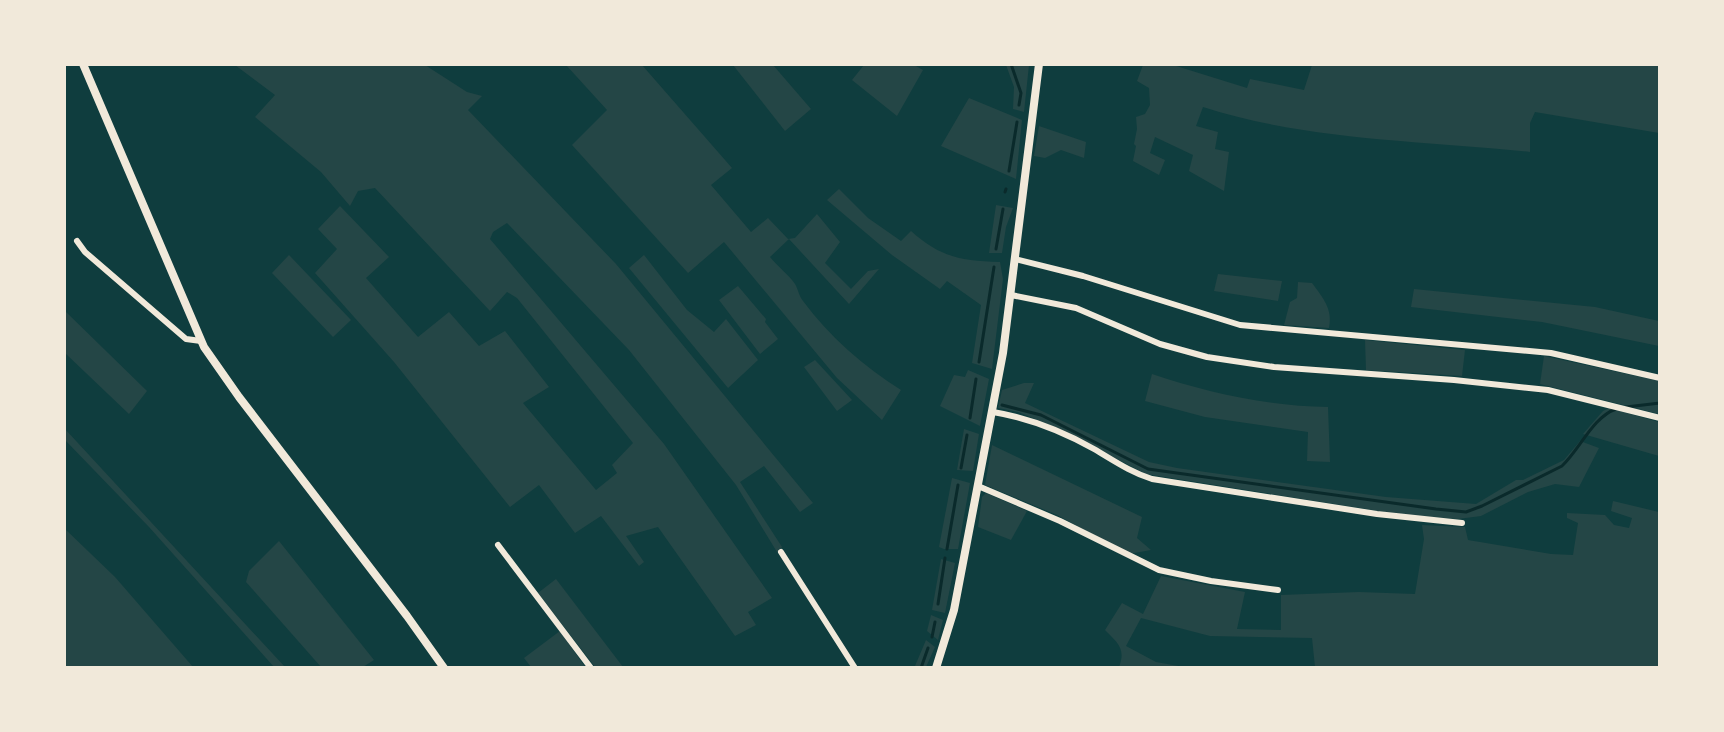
<svg xmlns="http://www.w3.org/2000/svg" width="1724" height="732" font-family="Helvetica,sans-serif">
  <style>
    .green { fill: #244646 }
    .lines { fill: none; stroke-linecap: round; stroke-linejoin: round }
    .stream { stroke: #0a2a2b; stroke-width: 3 }
    .minor { stroke: #f1e9da; stroke-width: 6 }
    .tertiary { stroke: #f1e9da; stroke-width: 8 }
  </style>
  <rect width="100%" height="100%" fill="#0f3d3e"/>
  <!-- green -->
  <g class="green">
    <polygon points="235,65 425,65 467,92 482,96 468,110 616,264 813,503 800,512 764,466 740,482 782,547 777,552 736,485 629,350 507,223 493,232 490,239 664,444 772,598 748,612 756,625 735,636 658,527 626,536 644,562 639,566 601,516 575,533 539,485 510,507 394,362 315,273 337,249 318,229 340,206 389,257 366,278 418,337 449,312 479,346 505,331 549,387 523,403 596,490 617,473 612,465 633,443 517,298 507,292 490,311 375,188 358,191 350,206 321,172 255,117 275,95"/>
    <path d="M566,65H642L732,168L711,185L751,232L768,218L788,239L795,238L817,214L840,242L825,263L851,289L868,271L879,269L849,304L789,239L770,257C777,266 788,274 795,284C798,289 799,296 803,301C830,337 863,366 901,390L882,420L837,378L724,242L688,273L572,145L607,110Z"/>
    <polygon points="733,65 773,65 811,109 785,131"/>
    <polygon points="864,65 914,65 923,70 897,116 852,80"/>
    <polygon points="1006,65 1029,65 1024,112 1013,109 1014,87"/>
    <path d="M1143,65H1173L1247,88L1250,79L1304,90L1312,65H1659V133L1535,112L1530,123V152C1421,140 1309,141 1203,107L1196,126L1218,132L1215,149L1229,152L1224,191L1189,171L1193,155L1155,137L1150,153L1165,160L1159,175L1133,161L1136,146L1134,144L1137,129L1136,117L1145,114L1150,105L1149,88L1137,81Z"/>
    <polygon points="969,98 1022,120 1016,179 941,146"/>
    <polygon points="1039,126 1086,142 1084,158 1061,150 1045,158 1034,156"/>
    <path d="M839,189L868,218L901,241L911,231C940,257 961,261 1000,262L1003,279L992,369L972,363L981,305L947,281L940,289L892,255L827,200Z"/>
    <polygon points="996,205 1013,208 1006,227 1002,253 989,253"/>
    <polygon points="289,255 351,320 333,337 272,273"/>
    <polygon points="644,255 687,310 714,332 726,319 758,360 728,388 629,268"/>
    <polygon points="1218,274 1282,281 1278,301 1214,291"/>
    <path d="M1298,282L1312,283C1323,298 1333,309 1329,328L1284,325L1290,302L1297,298Z"/>
    <polygon points="738,286 766,319 765,322 778,339 760,354 719,300"/>
    <polygon points="1414,289 1595,307 1659,321 1659,346 1542,322 1411,307"/>
    <polygon points="65,311 147,391 129,414 65,353"/>
    <polygon points="1365,340 1465,350 1462,376 1366,370"/>
    <polygon points="1544,356 1659,381 1659,414 1540,384"/>
    <polygon points="815,360 852,400 837,411 804,367"/>
    <polygon points="968,370 989,379 980,426 940,406 954,375 965,377"/>
    <path d="M1152,374C1208,393 1269,406 1328,407L1330,462L1307,461L1308,432L1205,417L1145,401Z"/>
    <polygon points="1024,383 1034,383 1025,403 1149,462 1177,468 1386,497 1476,504 1516,480 1523,480 1564,460 1580,441 1599,448 1579,487 1555,484 1528,492 1481,516 1458,519 1404,515 1146,474 1055,427 1018,412 998,408 1002,390"/>
    <polygon points="1609,408 1659,422 1659,456 1583,434 1603,411"/>
    <polygon points="65,429 285,667 274,667 149,527 65,440"/>
    <polygon points="964,429 979,434 973,471 957,470"/>
    <polygon points="992,445 1142,517 1137,538 1151,550 1129,554 1057,515 985,485"/>
    <polygon points="952,478 970,483 958,549 944,549 939,547"/>
    <polygon points="986,493 1027,511 1011,540 978,527 982,497"/>
    <path d="M1613,501L1659,512V667H1315L1312,638L1210,636L1141,618L1126,646L1156,662L1184,667H1119C1126,649 1118,643 1105,630L1122,603L1143,614L1161,576L1245,592L1237,629L1281,630V595L1359,592L1415,594L1424,539L1422,525L1465,527L1468,540L1551,554L1573,555L1578,523L1567,518V513L1605,515L1614,525L1629,528L1632,518L1611,511Z"/>
    <polygon points="64,528 115,577 193,667 65,667"/>
    <polygon points="279,541 374,660 363,667 321,667 246,582 249,571"/>
    <polygon points="941,559 955,563 945,613 932,610"/>
    <polygon points="556,579 623,667 595,667 538,593"/>
    <polygon points="931,615 943,620 938,640 927,631"/>
    <polygon points="560,631 585,667 531,667 524,658"/>
    <polygon points="926,640 935,647 926,667 915,666"/>
  </g>
  <g class="lines">
    <!-- stream -->
    <g class="stream">
      <polyline points="1011,64 1021,93 1019,105"/>
      <polyline points="1009,171 1017,122"/>
      <polyline points="1005,192 1006,189"/>
      <polyline points="996,249 1003,209"/>
      <polyline points="979,362 994,267"/>
      <path d="M1002,405L1041,415L1148,469L1436,509L1466,512L1482,506L1562,466C1580,449 1593,417 1616,409"/>
      <polyline points="1626,407 1660,403"/>
      <polyline points="970,418 976,379"/>
      <polyline points="961,468 967,435"/>
      <polyline points="947,549 958,485"/>
      <polyline points="938,604 945,558"/>
      <polyline points="932,637 935,622"/>
      <polyline points="921,668 928,648"/>
    </g>
    <!-- minor -->
    <g class="minor">
      <polyline points="77,241 85,252 186,339 201,341"/>
      <polyline points="1015,259 1083,276 1240,325 1551,353 1660,378"/>
      <polyline points="1011,295 1076,308 1160,344 1207,357 1274,367 1454,380 1548,390 1660,418"/>
      <path d="M993,412C1029,418 1062,431 1094,449C1113,460 1130,472 1152,479L1377,514L1462,523"/>
      <polyline points="978,486 1060,521 1159,570 1211,581 1278,590"/>
      <polyline points="498,545 591,668"/>
      <polyline points="781,552 855,668"/>
    </g>
    <!-- tertiary -->
    <g class="tertiary">
      <polyline points="83,64 204,347 239,397 407,616 444,668"/>
      <polyline points="936,668 954,610 1003,353 1039,64"/>
    </g>
  </g>
  <!-- border -->
  <rect width="1724" height="732" fill="none" stroke="#f1e9da" stroke-width="132"/>
</svg>
